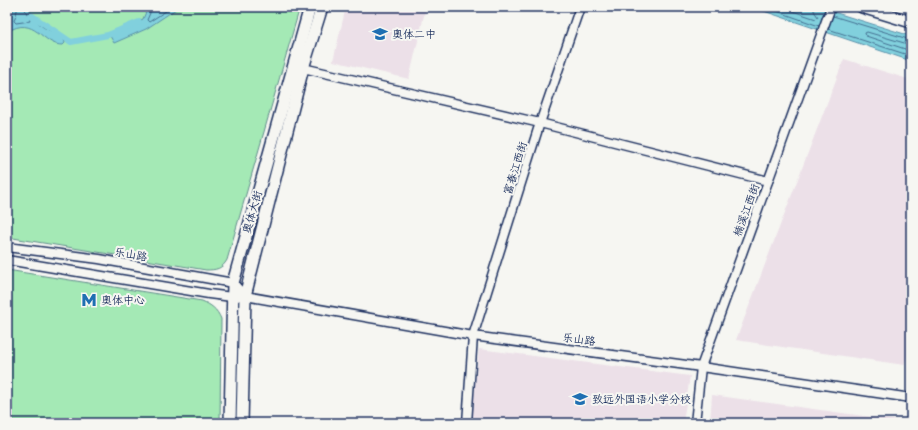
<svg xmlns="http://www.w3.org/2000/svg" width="918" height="430" font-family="Pangolin,'LXGW WenKai TC',sans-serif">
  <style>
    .built { fill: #ece0e8 }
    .green { fill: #a4e9b5; stroke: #608c8a }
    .water { fill: #81d0dd; stroke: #5890aa }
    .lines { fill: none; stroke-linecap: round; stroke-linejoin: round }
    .shore { stroke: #446f91; stroke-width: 1 }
    .canal { stroke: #81d0dd; stroke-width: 6 }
    .minor-casing { stroke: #1b2f5e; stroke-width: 11 }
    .major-casing { stroke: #1b2f5e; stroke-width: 14 }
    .minor { stroke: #f6f6f2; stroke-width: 8 }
    .major { stroke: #f6f6f2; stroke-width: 11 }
    .labels { text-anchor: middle; stroke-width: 4; stroke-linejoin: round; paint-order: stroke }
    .poi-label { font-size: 11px; fill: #1b2f5e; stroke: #f6f6f2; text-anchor: start }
    .street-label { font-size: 11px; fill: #1b2f5e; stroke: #f6f6f2 }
  </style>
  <rect width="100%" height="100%" fill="#f6f6f2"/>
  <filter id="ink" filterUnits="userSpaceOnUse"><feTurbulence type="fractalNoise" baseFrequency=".025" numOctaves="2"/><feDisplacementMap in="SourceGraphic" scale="8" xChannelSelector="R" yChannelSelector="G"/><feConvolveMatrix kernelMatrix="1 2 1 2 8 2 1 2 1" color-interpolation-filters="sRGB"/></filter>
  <g filter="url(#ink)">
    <!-- built -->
    <g class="built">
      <polygon points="346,7 426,7 409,79 333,61"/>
      <polygon points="844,59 911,80 911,346 904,365 736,340"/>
      <polygon points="479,349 690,376 683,423 471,423"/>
      <polygon points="712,395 900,421 900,423 710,423"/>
    </g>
    <!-- green -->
    <g class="green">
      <path d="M7,7H300L227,260C222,269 216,270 206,270L7,237Z"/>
      <path d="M7,270L202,301C211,305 217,309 221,319L220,423H7Z"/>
    </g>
    <!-- water -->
    <g class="water">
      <path d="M14,7H28C31,15 36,22 43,27C50,32 64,34 65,43L63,45C42,46 35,14 7,32C7,23 12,16 14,7Z"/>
      <polygon points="144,7 179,7 146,29 114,43 110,36 143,19 146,12"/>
      <polygon points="752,7 817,7 911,36 911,61"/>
    </g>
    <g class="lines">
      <!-- shore -->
      <g class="shore">
        <polyline points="18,7 14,21 16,23 30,21 24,7"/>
        <polyline points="149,7 150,13 147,20 149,22 172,7"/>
        <polyline points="765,7 819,26"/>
        <polyline points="781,7 816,19 818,17 814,11 814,7"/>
        <polyline points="833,16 911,40"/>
        <polyline points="828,29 911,56"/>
        <polyline points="911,45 867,32 865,33 866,36 911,51"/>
      </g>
      <!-- canal -->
      <polyline class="canal" points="25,19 31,15 71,42 108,35 139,22"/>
      <!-- minor casing -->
      <g class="minor-casing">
        <g id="minor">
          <polyline points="303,68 540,123 768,181"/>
          <polyline points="7,247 99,259 233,283 245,296 473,336 701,367 911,398"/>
          <polyline points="7,260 209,294 232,297 237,297"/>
          <polyline points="467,423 473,336 538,129 580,7"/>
          <polyline points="695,423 701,367 831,7"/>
        </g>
      </g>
      <!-- major casing -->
      <g class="major-casing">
        <g id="major">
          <polyline points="862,7 911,22"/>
          <polyline points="230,423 233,283 310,7"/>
          <polyline points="242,423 245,296 303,68 322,7"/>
        </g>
      </g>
      <!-- minor -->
      <use href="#minor" class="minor"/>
      <!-- major -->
      <use href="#major" class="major"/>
    </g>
  </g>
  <!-- icons -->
  <defs>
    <g id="school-bare" transform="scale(1.2)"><path d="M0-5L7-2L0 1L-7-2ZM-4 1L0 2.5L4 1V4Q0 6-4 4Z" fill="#1f6fb2" stroke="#f6f6f2" stroke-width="2.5" paint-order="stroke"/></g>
    <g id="metro-bare" transform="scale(1.2)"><path d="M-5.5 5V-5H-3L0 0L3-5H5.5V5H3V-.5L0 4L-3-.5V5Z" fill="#1f6fb2" stroke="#f6f6f2" stroke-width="2.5" paint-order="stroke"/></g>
  </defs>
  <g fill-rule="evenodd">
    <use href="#school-bare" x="380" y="34"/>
    <use href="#metro-bare" x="89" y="300"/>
    <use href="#school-bare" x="580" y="399"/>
  </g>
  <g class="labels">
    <!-- poi labels -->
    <g class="poi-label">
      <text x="392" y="38">奥体二中</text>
      <text x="101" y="304">奥体中心</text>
      <text x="592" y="403">致远外国语小学分校</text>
    </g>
    <!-- street labels -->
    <g class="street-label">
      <text transform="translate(515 168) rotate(-73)" y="4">富春江西街</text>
      <text transform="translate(746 210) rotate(-70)" y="4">楠溪江西街</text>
      <text transform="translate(252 212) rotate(-74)" y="4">奥体大街</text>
      <text transform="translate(131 254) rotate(10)" y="4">乐山路</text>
      <text transform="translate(579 339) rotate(8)" y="4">乐山路</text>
    </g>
  </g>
  <!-- margin -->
  <rect width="918" height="430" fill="none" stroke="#f6f6f2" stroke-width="24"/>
  <rect x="12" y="12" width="894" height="406" fill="none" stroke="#1b2f5e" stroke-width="1.5" filter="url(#ink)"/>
</svg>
